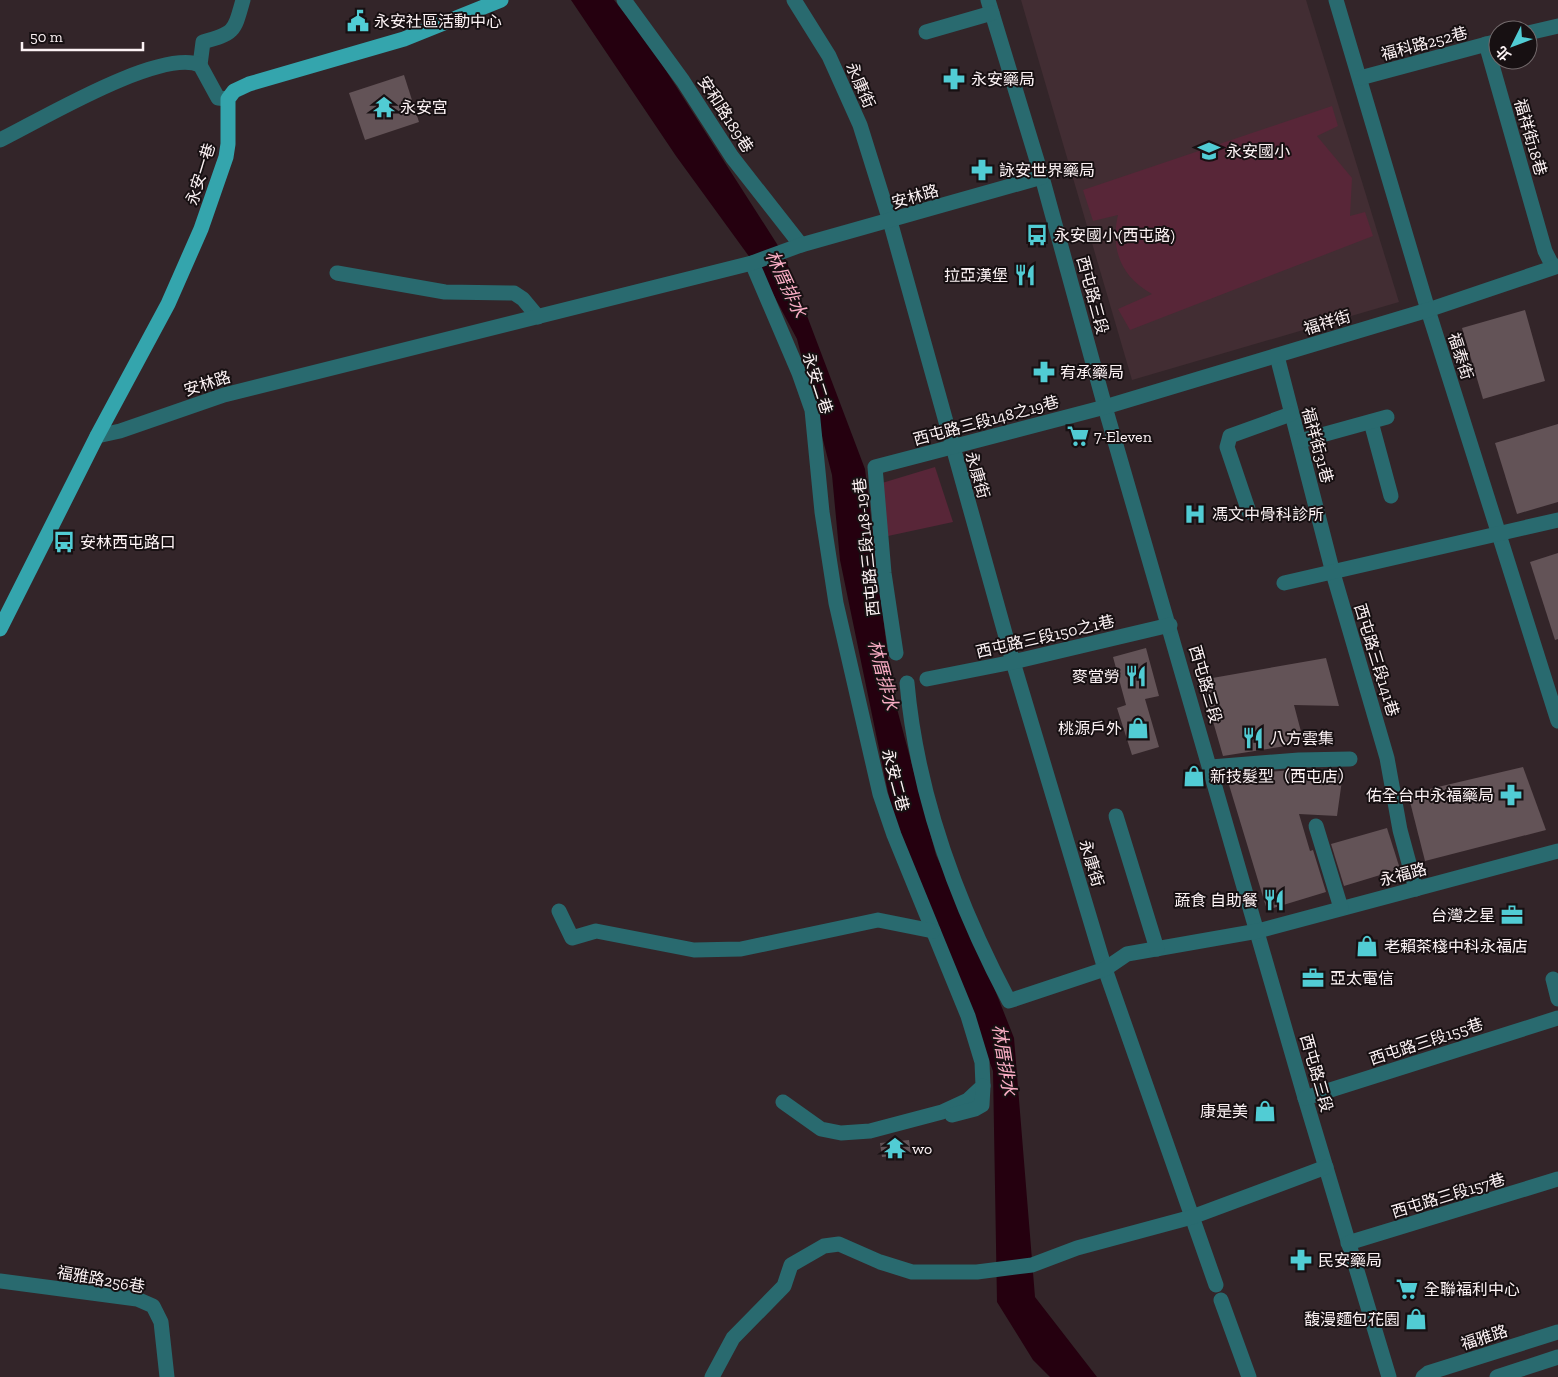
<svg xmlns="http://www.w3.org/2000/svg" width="1558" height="1377" font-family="'Zilla Slab','Noto Sans TC',serif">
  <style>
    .built { fill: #422d33 }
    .green { fill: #582638 }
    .water { fill: #25000f }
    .building { fill: #635357 }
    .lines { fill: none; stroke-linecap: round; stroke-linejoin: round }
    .minor { stroke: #296a6f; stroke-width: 15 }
    .major { stroke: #34a5ad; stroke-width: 15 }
    .labels { text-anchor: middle; stroke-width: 4; stroke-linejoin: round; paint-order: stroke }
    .poi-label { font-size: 16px; fill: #fcf2f4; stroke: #171012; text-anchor: start }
    .street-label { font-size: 16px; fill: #fcf2f4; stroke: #171012 }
    .water-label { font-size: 18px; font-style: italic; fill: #f9adc4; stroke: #171012 }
  </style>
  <rect width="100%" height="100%" fill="#332529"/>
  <!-- built -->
  <polygon class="built" points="1021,0 1306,0 1399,302 1132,380"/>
  <!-- green -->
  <g class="green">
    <path d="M1332,106L1338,126L1317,136L1352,178L1350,216L1365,212L1373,236L1130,330L1118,309L1152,294C1121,277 1110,249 1118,215L1093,221L1083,190Z"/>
    <polygon points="935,467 953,522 888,536 882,483"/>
  </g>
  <!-- water -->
  <polygon class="water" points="571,0 614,0 649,44 784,255 865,469 892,690 936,855 980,952 1014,1038 1035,1297 1097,1377 1050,1377 1033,1360 997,1302 993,1071 944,940 894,821 840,560 832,475 797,339 764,277 676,156"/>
  <!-- building -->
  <g class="building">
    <polygon points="404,75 419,122 365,140 349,93"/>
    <polygon points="1525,310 1545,381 1483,399 1462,328"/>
    <polygon points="1558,424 1558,502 1517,514 1495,443"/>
    <polygon points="1558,553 1558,639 1555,640 1530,562"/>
    <polygon points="1146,648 1159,696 1145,699 1159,747 1132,755 1117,708 1126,705 1113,657"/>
    <polygon points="1326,658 1339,706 1294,705 1304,743 1223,756 1201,680"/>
    <polygon points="1523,767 1546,830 1425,861 1408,794"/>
    <polygon points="1294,770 1343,773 1337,816 1299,814 1310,851 1313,850 1326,892 1267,910 1226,775"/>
    <polygon points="1387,828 1400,869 1344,886 1331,844"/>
    <polygon points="909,1140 911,1154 882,1157 880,1143"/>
  </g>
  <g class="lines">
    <!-- minor -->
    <g class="minor">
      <polyline points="624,0 683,81 732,157 801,245"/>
      <polyline points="794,0 829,56 860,125 890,221 1013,662 1105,969 1216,1285"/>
      <polyline points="988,0 1042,177 1105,407 1305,1098 1389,1377"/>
      <polyline points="1336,0 1428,310 1558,721"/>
      <polyline points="926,32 992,13"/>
      <polyline points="1528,33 1558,26"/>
      <polyline points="1486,44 1545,251 1553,267"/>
      <path d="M200,65L203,42C235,33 234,32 243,0"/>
      <polyline points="1360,78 1498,41"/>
      <path d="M0,140C39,121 160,48 200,65L218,98L228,99"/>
      <polyline points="752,263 799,373 812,410 822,512 836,603 880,794 894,835 968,1016 982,1062 983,1086 968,1100 942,1112 870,1131 841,1133 821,1129 783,1102"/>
      <polyline points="337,273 445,292 514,293 523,299 538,317"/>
      <polyline points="1277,356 1333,573 1387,758 1400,830 1416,889"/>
      <polyline points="1371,422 1391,496"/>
      <polyline points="97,436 120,431 224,395 752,263 801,245 1042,177"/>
      <polyline points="1300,441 1387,417"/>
      <polyline points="1249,512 1227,447 1230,436 1291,414"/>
      <polyline points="1284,583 1558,520"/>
      <polyline points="896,653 884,573 875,467 1105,407 1428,310 1558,266"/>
      <polyline points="927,679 1013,662 1170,625"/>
      <path d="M907,683C917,794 957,903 1009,1001L1105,969L1127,954L1258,931L1558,851"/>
      <polyline points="1211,767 1299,760 1350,759"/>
      <polyline points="1116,816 1157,949"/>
      <polyline points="1316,826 1341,908"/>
      <polyline points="559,911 572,938 596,931 694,950 741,949 878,920 933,931"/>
      <polyline points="1553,979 1558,999"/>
      <polyline points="1305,1098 1558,1018"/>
      <polyline points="952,1115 975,1109 982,1105 983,1086"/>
      <polyline points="1348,1243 1558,1179"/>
      <polyline points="0,1281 137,1299 153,1306 161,1322 167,1377"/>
      <polyline points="1221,1300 1249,1377"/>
      <polyline points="712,1377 733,1338 784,1286 791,1265 824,1246 839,1244 880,1262 912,1272 977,1272 1032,1265 1077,1248 1192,1217 1326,1167"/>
      <polyline points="1423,1377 1428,1373 1558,1332"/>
      <polyline points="1497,1377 1558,1357"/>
    </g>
    <!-- major -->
    <polyline class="major" points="0,629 97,436 168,304 201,229 226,157 228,144 228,99 234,91 249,84 404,39 501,0"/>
  </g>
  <!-- icons -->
  <defs>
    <g id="civic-bare" transform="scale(1.725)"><path d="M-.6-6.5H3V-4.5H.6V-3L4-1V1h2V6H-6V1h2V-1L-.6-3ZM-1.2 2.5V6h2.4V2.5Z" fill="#51ccd4" stroke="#171012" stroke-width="2.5" paint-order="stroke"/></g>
    <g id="pharmacy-bare" transform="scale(1.725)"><path d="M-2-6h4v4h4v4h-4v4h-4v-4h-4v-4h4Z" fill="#51ccd4" stroke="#171012" stroke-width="2.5" paint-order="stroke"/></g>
    <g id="temple-bare" transform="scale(1.725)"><path d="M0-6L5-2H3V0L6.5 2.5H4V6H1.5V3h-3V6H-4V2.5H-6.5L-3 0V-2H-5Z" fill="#51ccd4" stroke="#171012" stroke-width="2.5" paint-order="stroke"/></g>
    <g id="school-bare" transform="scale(1.725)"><path d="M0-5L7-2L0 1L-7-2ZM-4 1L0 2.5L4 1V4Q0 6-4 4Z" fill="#51ccd4" stroke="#171012" stroke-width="2.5" paint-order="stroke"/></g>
    <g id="bus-bare" transform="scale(1.725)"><path d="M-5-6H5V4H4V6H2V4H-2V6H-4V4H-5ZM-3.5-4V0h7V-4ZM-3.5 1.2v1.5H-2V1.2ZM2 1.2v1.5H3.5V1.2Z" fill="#51ccd4" stroke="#171012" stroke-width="2.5" paint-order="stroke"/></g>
    <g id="restaurant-bare" transform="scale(1.725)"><path d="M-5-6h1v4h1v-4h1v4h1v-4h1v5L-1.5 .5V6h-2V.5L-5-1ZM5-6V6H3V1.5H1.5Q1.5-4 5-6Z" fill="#51ccd4" stroke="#171012" stroke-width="2.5" paint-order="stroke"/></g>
    <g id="supermarket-bare" transform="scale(1.725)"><path d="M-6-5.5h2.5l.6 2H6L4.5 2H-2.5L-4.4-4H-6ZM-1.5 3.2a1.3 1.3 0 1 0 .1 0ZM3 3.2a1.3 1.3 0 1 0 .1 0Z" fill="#51ccd4" stroke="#171012" stroke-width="2.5" paint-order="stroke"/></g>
    <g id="hospital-bare" transform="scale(1.725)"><path d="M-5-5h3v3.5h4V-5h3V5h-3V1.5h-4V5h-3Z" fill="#51ccd4" stroke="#171012" stroke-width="2.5" paint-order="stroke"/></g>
    <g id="shop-bare" transform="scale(1.725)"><path d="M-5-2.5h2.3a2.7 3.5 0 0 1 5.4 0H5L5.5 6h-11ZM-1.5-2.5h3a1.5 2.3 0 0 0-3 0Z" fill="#51ccd4" stroke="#171012" stroke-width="2.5" paint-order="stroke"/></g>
    <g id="office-bare" transform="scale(1.725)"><path d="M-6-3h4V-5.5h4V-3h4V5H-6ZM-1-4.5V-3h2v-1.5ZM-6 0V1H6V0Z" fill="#51ccd4" stroke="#171012" stroke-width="2.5" paint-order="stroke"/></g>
  </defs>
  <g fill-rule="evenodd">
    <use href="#civic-bare" x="358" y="21"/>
    <use href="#pharmacy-bare" x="954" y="79"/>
    <use href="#temple-bare" x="384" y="107"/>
    <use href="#school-bare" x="1209" y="151"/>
    <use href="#pharmacy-bare" x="982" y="170"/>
    <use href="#bus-bare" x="1037" y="235"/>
    <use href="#restaurant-bare" x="1025" y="275"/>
    <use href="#pharmacy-bare" x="1044" y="372"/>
    <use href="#supermarket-bare" x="1078" y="436"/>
    <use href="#hospital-bare" x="1195" y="514"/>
    <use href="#bus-bare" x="64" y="542"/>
    <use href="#restaurant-bare" x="1136" y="676"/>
    <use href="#shop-bare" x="1138" y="728"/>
    <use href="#restaurant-bare" x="1253" y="738"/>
    <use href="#shop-bare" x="1194" y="776"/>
    <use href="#pharmacy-bare" x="1511" y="795"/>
    <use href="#restaurant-bare" x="1274" y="900"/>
    <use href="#office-bare" x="1512" y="915"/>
    <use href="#shop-bare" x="1367" y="946"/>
    <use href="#office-bare" x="1313" y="978"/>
    <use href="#shop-bare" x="1265" y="1111"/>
    <use href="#temple-bare" x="895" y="1148"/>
    <use href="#pharmacy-bare" x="1301" y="1260"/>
    <use href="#supermarket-bare" x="1407" y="1289"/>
    <use href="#shop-bare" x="1416" y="1319"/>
  </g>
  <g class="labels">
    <!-- poi labels -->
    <g class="poi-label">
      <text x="374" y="27">永安社區活動中心</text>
      <text x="971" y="85">永安藥局</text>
      <text x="400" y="113">永安宮</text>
      <text x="1226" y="157">永安國小</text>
      <text x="999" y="176">詠安世界藥局</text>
      <text x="1054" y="241">永安國小(西屯路)</text>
      <text x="1008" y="281" text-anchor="end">拉亞漢堡</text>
      <text x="1060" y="378">宥承藥局</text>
      <text x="1094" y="442">7-Eleven</text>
      <text x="1212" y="520">馮文中骨科診所</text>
      <text x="80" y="548">安林西屯路口</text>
      <text x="1120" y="682" text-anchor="end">麥當勞</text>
      <text x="1122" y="734" text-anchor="end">桃源戶外</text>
      <text x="1270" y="744">八方雲集</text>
      <text x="1210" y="782">新技髮型（西屯店）</text>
      <text x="1494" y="801" text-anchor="end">佑全台中永福藥局</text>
      <text x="1258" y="906" text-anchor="end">蔬食 自助餐</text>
      <text x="1495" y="921" text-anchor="end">台灣之星</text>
      <text x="1384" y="952">老賴茶棧中科永福店</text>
      <text x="1330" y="984">亞太電信</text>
      <text x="1248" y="1117" text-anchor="end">康是美</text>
      <text x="912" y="1154">wo</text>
      <text x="1318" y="1266">民安藥局</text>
      <text x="1424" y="1295">全聯福利中心</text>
      <text x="1400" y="1325" text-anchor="end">馥漫麵包花園</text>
    </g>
    <!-- street labels -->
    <g class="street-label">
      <text transform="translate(1424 43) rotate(-15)" y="6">福科路252巷</text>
      <text transform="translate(861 85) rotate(66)" y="6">永康街</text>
      <text transform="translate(726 114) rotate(57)" y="6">安和路189巷</text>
      <text transform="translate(1531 137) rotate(74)" y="6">福祥街18巷</text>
      <text transform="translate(200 174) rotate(-73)" y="6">永安一巷</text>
      <text transform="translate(915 196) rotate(-16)" y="6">安林路</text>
      <text transform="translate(1093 295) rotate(75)" y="6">西屯路三段</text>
      <text transform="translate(1327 322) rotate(-17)" y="6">福祥街</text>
      <text transform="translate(1461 356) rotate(72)" y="6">福泰街</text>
      <text transform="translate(207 383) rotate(-18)" y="6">安林路</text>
      <text transform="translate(818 383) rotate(72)" y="6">永安二巷</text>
      <text transform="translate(986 420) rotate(-15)" y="6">西屯路三段148之19巷</text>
      <text transform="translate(1318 445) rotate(75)" y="6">福祥街31巷</text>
      <text transform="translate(978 475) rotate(74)" y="6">永康街</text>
      <text transform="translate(866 547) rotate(-96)" y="6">西屯路三段148-19巷</text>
      <text transform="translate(1045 636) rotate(-13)" y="6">西屯路三段150之1巷</text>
      <text transform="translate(1377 660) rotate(73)" y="6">西屯路三段141巷</text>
      <text transform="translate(1206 684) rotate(74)" y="6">西屯路三段</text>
      <text transform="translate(896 780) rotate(75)" y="6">永安二巷</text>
      <text transform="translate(1092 863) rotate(73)" y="6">永康街</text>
      <text transform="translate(1403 874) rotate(-15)" y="6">永福路</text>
      <text transform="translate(1426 1041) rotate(-18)" y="6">西屯路三段155巷</text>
      <text transform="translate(1317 1073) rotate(74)" y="6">西屯路三段</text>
      <text transform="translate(1448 1195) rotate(-17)" y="6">西屯路三段157巷</text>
      <text transform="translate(101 1279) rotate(10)" y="6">福雅路256巷</text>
      <text transform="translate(1484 1337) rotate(-18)" y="6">福雅路</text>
    </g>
    <!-- water labels -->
    <g class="water-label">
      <text transform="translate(786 284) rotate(65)" y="6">林厝排水</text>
      <text transform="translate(883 675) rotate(75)" y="6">林厝排水</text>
      <text transform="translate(1004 1060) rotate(81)" y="6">林厝排水</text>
    </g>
  </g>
  <!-- north arrow -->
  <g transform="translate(1513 45) rotate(228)"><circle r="24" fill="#171012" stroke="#736a6c"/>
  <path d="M0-4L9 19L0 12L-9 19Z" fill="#51ccd4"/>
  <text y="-8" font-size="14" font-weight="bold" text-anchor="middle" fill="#fcf2f4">北</text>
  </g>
  <!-- scale -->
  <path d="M22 42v8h121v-8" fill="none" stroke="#fcf2f4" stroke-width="2.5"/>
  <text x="30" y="42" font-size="15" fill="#fcf2f4" stroke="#171012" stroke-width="4" paint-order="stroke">50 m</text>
</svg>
